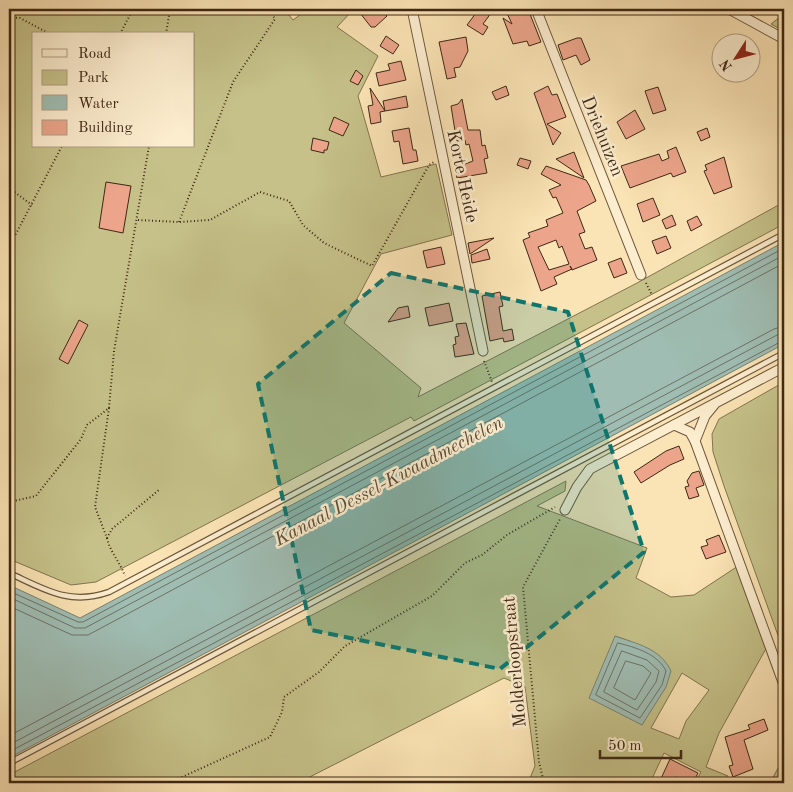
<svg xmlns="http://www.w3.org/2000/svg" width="793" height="792" font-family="'Old Standard TT',serif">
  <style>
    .green { fill: #c5c188; stroke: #82744e; fill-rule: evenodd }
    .water { fill: #9fbdb3; stroke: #788174 }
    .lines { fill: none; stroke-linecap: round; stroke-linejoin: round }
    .shore { stroke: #6e7264; stroke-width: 1 }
    .building { fill: #eca58a; stroke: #3e2815; fill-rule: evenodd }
    .service-casing { stroke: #6d573d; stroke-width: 7 }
    .minor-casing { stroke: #6d573d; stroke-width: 11 }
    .path { stroke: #3e2815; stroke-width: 2; stroke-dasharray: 1 2.5; stroke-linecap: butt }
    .service { stroke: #fcedce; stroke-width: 4.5 }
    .minor { stroke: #fcedce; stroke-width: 9 }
    .marked { fill: #0f766e; fill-opacity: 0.2; stroke: #0f766e; stroke-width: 4; stroke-dasharray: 10 6; stroke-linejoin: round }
    .labels { text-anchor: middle; stroke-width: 5; stroke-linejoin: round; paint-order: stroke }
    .street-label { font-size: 18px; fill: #3e2815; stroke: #fcedce }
    .water-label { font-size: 19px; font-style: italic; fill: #564d3c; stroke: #fcedce }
  </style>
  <rect width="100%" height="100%" fill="#fae3b4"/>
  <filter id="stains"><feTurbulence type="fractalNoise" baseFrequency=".004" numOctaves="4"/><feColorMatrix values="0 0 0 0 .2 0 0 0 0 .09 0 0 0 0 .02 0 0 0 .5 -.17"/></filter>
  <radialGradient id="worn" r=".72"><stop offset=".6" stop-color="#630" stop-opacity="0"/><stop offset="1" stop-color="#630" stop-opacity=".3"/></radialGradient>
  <!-- green -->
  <g class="green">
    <path d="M9,9H284L293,20L308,9H351L352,11L337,27L378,56L358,96L381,177L436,164L452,235L381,254L344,323L421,388L418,397L637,283L784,202V224L414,421L411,417L96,582L71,585L9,559ZM34,34H194V146H34Z"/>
    <polygon points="784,14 784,31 771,24"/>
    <polygon points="784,382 784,652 724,486 713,452 712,434 719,419"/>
    <path d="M566,481L565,491L537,506L647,548L636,578L671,597L694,595L738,566L768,645L719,733L706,767L728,776L725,783H695L701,772L664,753L650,783H528L535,766L525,687L504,678L298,783H9V775ZM615,636L632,642L642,725ZM682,673L709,690L686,721L679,739L651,728Z"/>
    <polygon points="784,757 784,783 770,783"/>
  </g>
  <!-- water -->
  <g class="water">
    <polygon points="784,242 784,344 9,758 9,585 80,618"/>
    <path d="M615,636C637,644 660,648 671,671L666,687L642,725L589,698Z"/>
  </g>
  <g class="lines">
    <!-- shore -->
    <g class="shore">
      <polyline points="9,591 78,622 83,622 784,248"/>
      <polyline points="9,597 75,628 85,628 784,255"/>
      <polyline points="9,606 72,635 88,635 784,263"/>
      <path d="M618,643C635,647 658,654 666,671L662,685L640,718L596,695Z"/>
      <polygon points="622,651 647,660 659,671 656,682 637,710 604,692"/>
      <polygon points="626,661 643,666 651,673 635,700 614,688"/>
      <polyline points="9,736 774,329 784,326"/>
      <polyline points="9,745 777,335 784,334"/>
      <polyline points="9,752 784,340"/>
    </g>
  </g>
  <!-- building -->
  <g class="building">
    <polygon points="365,9 381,9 387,16 375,27 371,27 360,13"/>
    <polygon points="479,9 494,9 483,24 488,27 483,35 467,25"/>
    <polygon points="505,9 528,9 541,42 529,46 527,41 513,44 503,18 512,24"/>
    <polygon points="386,36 399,45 393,54 380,46"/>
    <polygon points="466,37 468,51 460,67 454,68 456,77 447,79 439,42"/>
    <polygon points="577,38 581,38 590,60 581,65 576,55 563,60 558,45"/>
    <polygon points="401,61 406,80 379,86 376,73 390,70 388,64"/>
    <polygon points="356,70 363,76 358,85 350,81"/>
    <polygon points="506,86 509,95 496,100 492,92"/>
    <polygon points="548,86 552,95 557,94 566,117 547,124 561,133 553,145 534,93"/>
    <polygon points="658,87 666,110 653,114 645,91"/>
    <polygon points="370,88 385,111 380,112 381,122 371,124 368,106 373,105"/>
    <polygon points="406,96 408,107 385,111 383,101"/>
    <polygon points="462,99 468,130 480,130 482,146 485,145 488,158 484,159 487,173 457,178 455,168 473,161 469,144 466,145 465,140 457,141 455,131 451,106 458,104"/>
    <polygon points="635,110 645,129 626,139 617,122"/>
    <polygon points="334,117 349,124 343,136 329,130"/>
    <polygon points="409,128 413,150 416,150 418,161 403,164 399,141 394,142 392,131"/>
    <polygon points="707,128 710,137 701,141 697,132"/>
    <polygon points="313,138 329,142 327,150 324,150 324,153 311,150"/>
    <polygon points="676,147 686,172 673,177 671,173 630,188 621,166 659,154 662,161 669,158 667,151"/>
    <polygon points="574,152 584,178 556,159"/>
    <polygon points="724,157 732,187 714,194 704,171 707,170 705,165"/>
    <polygon points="520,158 531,161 528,169 517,165"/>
    <path d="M546,166L586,180L589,185L596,201L577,211L585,232L579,234L585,249L592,247L597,260L572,270L570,266L572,269L554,277L557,284L541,291L523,240L530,237L528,233L548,226L546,220L563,213L556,197L553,198L549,190L561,185L541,174ZM556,240L559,248L562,246L569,264L549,270L538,247Z"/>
    <polygon points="106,182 131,186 123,233 99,228"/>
    <polygon points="653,198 660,215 643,222 637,204"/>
    <polygon points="672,215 676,225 666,229 662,220"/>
    <polygon points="697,216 702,225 691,231 687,221"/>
    <polygon points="666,236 671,248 657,254 652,241"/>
    <polygon points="494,238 470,254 468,243"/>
    <polygon points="441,247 445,264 427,268 423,251"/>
    <polygon points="487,249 490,259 472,263 471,255"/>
    <polygon points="621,258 627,273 614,278 608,263"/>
    <polygon points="500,292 503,306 499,307 503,331 512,329 514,340 504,342 503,338 490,341 482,296"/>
    <polygon points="449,303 453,321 429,326 425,308"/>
    <polygon points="408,306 410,317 388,322 398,308"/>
    <polygon points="79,320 88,325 68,364 59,359"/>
    <polygon points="466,323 474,354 455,357 453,345 456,344 455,337 459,336 456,324"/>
    <polygon points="679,446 684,459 670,465 641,483 634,472 666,451"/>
    <polygon points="699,471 704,485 696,488 699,496 689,499 685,487 689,486 687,481 692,473"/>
    <polygon points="719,535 726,552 706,559 701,547 708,545 706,540"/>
    <polygon points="764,719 768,730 744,740 753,769 733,777 729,766 733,765 725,737 750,729 748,725"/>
    <polygon points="670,759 698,773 693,783 676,777 673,783 659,783"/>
  </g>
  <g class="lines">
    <!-- service casing -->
    <g class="service-casing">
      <g id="service">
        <path d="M9,573C44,589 69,606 109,592L784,234"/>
        <polyline points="9,763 784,353"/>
      </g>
    </g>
    <!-- minor casing -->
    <g class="minor-casing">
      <g id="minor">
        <polyline points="412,9 483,351"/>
        <polyline points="536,9 641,275"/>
        <polyline points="729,9 784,39"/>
        <polyline points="714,405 705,416 695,441 784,685"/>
        <polyline points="674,425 690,432 695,441"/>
        <polyline points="565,510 577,487 590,469 784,367"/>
      </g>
    </g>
    <!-- path -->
    <g class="path">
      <polyline points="9,17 20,18 50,34"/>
      <polyline points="120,34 133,9"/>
      <polyline points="166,34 170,9"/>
      <polyline points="9,188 32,205"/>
      <polyline points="138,220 179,222 210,220 260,192 289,201 303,225 324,243 372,266 429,165 434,162"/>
      <polyline points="179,222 233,82 275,19 269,9"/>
      <polyline points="9,247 62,146"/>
      <polyline points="646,283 652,295"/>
      <polyline points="484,361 492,382"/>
      <polyline points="109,408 95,507 107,538 112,529 160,489"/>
      <polyline points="9,502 36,496 81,439 87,425 109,408 114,351 149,146"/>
      <path d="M107,538C110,552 120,562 125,576"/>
      <polyline points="169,783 270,737 282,712 284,697 319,672 345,646 432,596 465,563 482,555 507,535 555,507"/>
      <polyline points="544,783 539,762 523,587 560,519"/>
    </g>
    <!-- service -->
    <use href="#service" class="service"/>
    <!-- minor -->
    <use href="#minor" class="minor"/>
  </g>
  <!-- marked area -->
  <path class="marked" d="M391,273L568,312L644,552L500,669L311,630L258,384Z"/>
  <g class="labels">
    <!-- street labels -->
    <g class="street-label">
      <text transform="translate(603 136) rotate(68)" y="6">Driehuizen</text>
      <text transform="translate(463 176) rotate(78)" y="6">Korte Heide</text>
      <text transform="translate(514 662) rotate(-95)" y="6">Molderloopstraat</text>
    </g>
    <!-- water labels -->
    <g class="water-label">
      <text transform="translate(388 480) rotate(-28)" y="7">Kanaal Dessel-Kwaadmechelen</text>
    </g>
  </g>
  <!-- margin -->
  <rect width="793" height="792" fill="none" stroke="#fae3b4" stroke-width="30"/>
  <rect x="10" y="10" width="773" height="772" fill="none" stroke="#3e2815" stroke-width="2.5"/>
  <rect x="15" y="15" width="763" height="762" fill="none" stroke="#3e2815"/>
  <!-- legend -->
  <rect x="32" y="32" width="162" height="115" fill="#fcedce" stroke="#b09e84"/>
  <rect x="42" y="49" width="25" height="8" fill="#fcedce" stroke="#b09e84"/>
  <text x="78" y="58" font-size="15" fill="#3e2815">Road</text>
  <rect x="42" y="70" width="25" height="15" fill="#c5c188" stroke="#b09e84"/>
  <text x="78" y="82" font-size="15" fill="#3e2815">Park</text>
  <rect x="42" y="95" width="25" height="15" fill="#9fbdb3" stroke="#b09e84"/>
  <text x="78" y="108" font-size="15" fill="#3e2815">Water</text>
  <rect x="42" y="120" width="25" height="15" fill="#eca58a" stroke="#b09e84"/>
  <text x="78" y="132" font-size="15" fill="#3e2815">Building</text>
  <!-- north arrow -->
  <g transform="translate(736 58) rotate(234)"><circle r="24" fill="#fcedce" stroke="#b09e84"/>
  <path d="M0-4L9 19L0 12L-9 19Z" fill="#8f2418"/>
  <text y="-8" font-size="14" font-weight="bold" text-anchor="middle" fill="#3e2815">N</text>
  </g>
  <!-- scale -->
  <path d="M600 750v8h81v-8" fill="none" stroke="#3e2815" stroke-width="2.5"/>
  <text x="608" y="750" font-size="15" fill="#3e2815" stroke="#fcedce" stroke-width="4" paint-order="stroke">50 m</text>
  <rect width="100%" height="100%" filter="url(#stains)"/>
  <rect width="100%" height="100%" fill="url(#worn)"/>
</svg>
